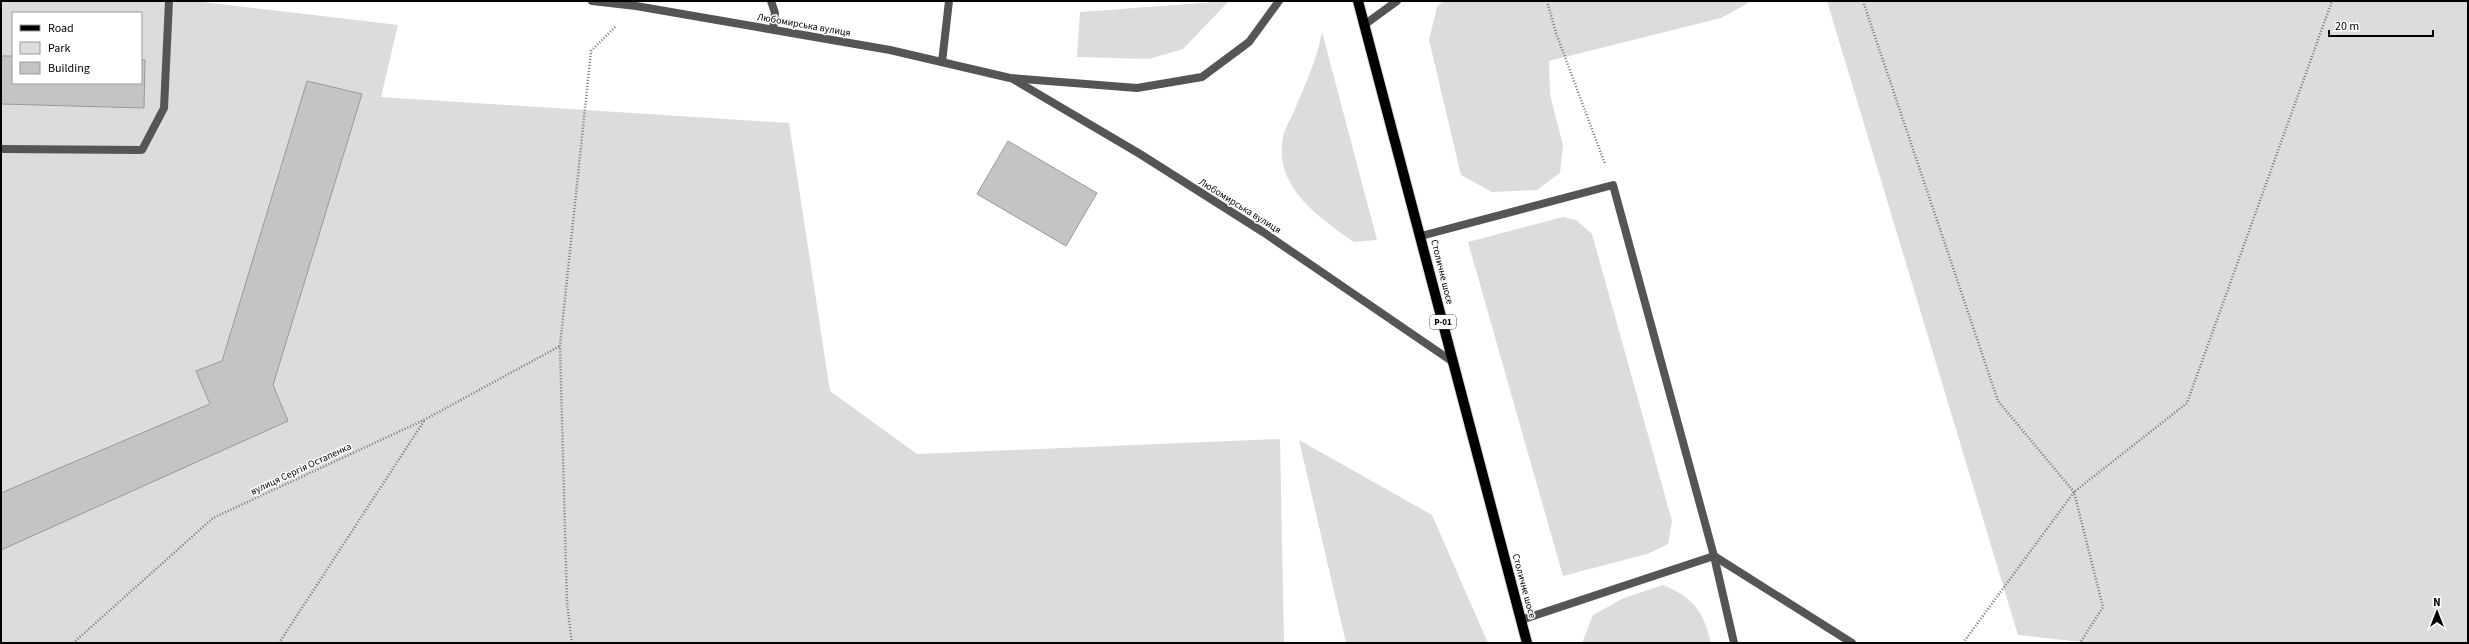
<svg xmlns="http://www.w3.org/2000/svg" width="2469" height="644" font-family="'Source Sans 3',sans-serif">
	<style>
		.green { fill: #dcdcdc; fill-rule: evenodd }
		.building { fill: #c4c4c4; stroke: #999 }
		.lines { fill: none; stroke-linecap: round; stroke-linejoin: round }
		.primary-casing { stroke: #dbdbdb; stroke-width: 12 }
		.path { stroke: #777; stroke-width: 2.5; stroke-dasharray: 1 2; stroke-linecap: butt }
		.service { stroke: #555; stroke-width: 8 }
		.minor { stroke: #555; stroke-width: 8 }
		.primary { stroke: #000; stroke-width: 10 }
		.labels { text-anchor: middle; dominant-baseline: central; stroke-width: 3; stroke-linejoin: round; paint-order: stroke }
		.shield { fill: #fff; stroke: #4c4c4c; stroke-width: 1 }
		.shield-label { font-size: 9px; font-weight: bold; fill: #000 }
		.street-label { font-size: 10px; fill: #000; stroke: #fff }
	</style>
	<rect width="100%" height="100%" fill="#fff"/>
	<g class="green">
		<path d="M1,1h193l204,24 -17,72 408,26 41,268 87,63 363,-15 4,204h-1283zM13,13h128v70h-128z"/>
		<path d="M1229,1l-46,48 -34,10 -72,-2 3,-45z"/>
		<path d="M1443,1h309l-31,17 -172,43 1,34 13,50 -3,28 -23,17 -45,2 -31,-17 -32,-135 8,-33z"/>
		<path d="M1827,1h641v642h-379l-71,-8z"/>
		<path d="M1322,32l55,208 -23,2c-34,-24 -81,-55 -71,-105 2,-9 8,-19 12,-28 11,-26 22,-50 27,-77z"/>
		<path d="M1563,217l13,3 16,14 80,287 -4,23 -21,10 -84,22 -95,-334z"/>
		<path d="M1299,440l133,75 56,128h-142z"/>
		<path d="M1663,585c31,13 40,26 48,58h-129l11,-28 31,-17z"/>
	</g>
	<g class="building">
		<path d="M1,56h12v27h128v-23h4l-1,48 -143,-4z"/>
		<path d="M307,81l55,13 -89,291 15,36 -287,129v-57l209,-89 -14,-33 26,-10z"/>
		<path d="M1008,141l89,52 -31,53 -89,-52z"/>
	</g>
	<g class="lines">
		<g class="primary-casing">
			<path id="primary" d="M1358,1l169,642"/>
		</g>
		<g class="path">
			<path d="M1547,1l9,32 49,131"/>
			<path d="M1863,1l135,400 76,91 29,115 -23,36"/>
			<path d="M73,643l140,-125 211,-98 136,-74"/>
			<path d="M279,643l145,-222"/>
			<path d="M572,643l-5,-40 -7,-257 31,-295 25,-25"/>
			<path d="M1963,643l111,-151 113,-89 145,-402"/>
		</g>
		<g class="service">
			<path d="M771,1l4,12 -2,16"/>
			<path d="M1364,25l33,-24"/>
			<path d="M942,62l7,-61"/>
			<path d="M1,149l141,1 22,-42 5,-107"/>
			<path d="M1421,236l192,-51 101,371 20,87"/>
			<path d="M1521,620l193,-64 138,87"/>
		</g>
		<g class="minor">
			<path d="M592,1l44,5 254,44 120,28 127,10 65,-11 47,-35 30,-41"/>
			<path d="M1013,79l127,75 123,78 190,130"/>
		</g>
		<use href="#primary" class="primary"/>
	</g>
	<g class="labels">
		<rect class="shield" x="1430" y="315" width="26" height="14" rx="3"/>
		<g class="shield-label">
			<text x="1443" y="322">Р-01</text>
		</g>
		<g class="street-label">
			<text transform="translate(804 25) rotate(10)">Любомирська вулиця</text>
			<text transform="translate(1240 206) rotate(32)">Любомирська вулиця</text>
			<text transform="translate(1442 272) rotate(76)">Столичне шосе</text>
			<text transform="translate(301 469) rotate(-25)">вулиця Сергія Остапенка</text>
			<text transform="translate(1524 586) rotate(75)">Столичне шосе</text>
		</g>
	</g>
	<rect width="2469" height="644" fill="none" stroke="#000000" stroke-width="4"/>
	<rect x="12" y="12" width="130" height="72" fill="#ffffff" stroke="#999999"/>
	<rect x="20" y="25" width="20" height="6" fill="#000000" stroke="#999999"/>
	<text x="48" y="32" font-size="12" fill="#000000">Road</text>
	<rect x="20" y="42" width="20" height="12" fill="#dcdcdc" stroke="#999999"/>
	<text x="48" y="52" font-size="12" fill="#000000">Park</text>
	<rect x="20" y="62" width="20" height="12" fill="#c4c4c4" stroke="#999999"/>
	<text x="48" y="72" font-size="12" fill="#000000">Building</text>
	<g transform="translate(2437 612)" stroke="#ffffff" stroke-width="3" paint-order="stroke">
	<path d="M0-3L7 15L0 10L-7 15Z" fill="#000000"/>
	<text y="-6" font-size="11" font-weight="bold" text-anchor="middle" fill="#000000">N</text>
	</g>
	<path d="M2329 30v6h104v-6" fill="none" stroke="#000000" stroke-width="2"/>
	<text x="2335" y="30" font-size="12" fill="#000000" stroke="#ffffff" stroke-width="3" paint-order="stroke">20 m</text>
</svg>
